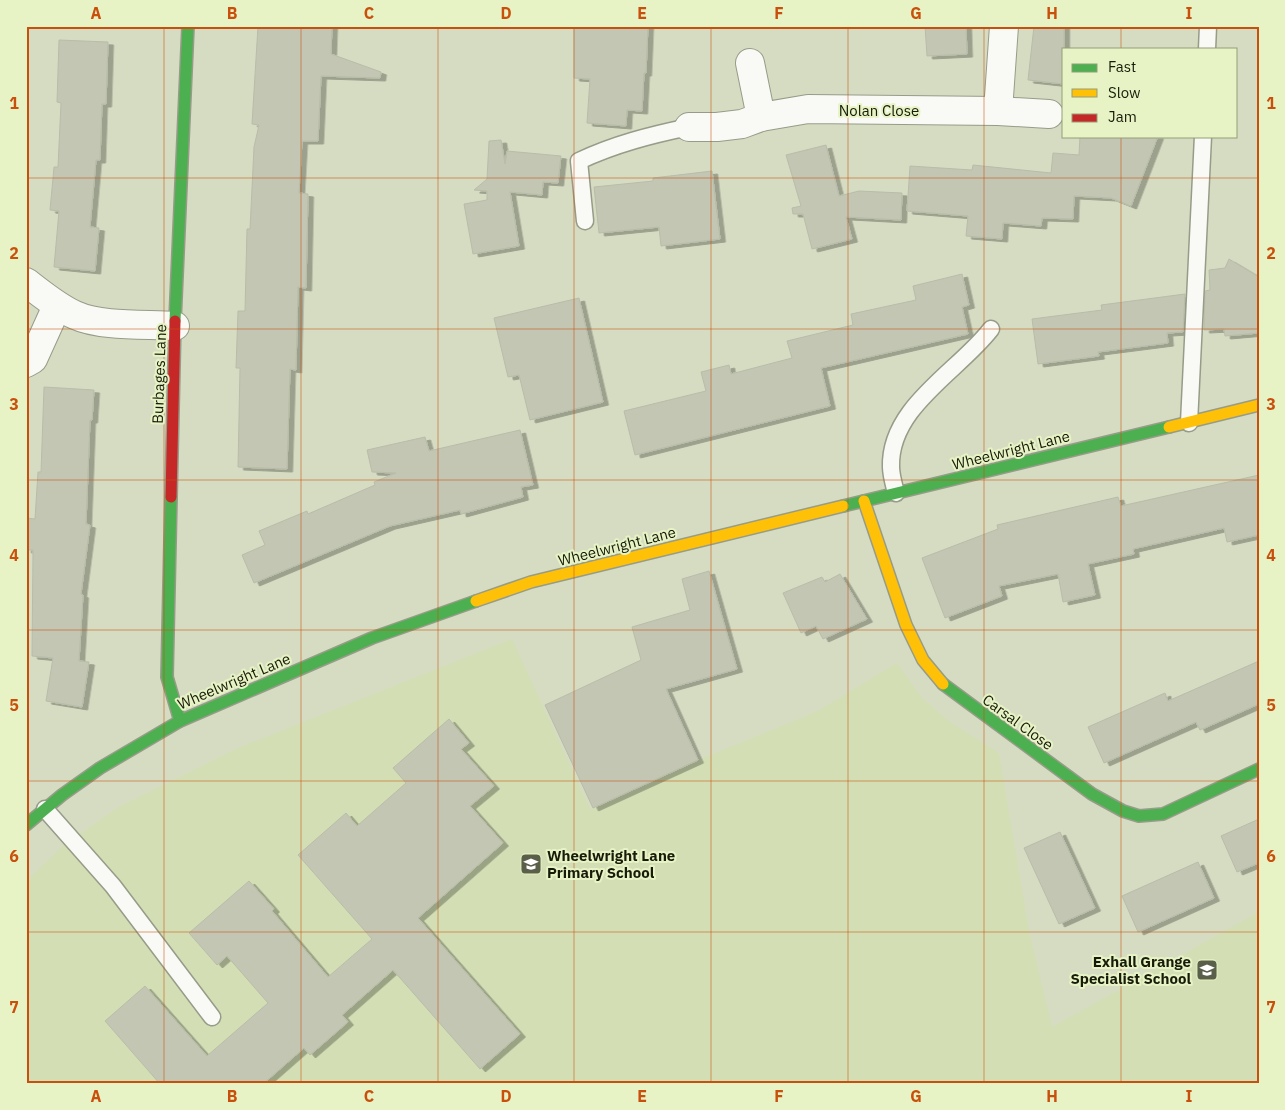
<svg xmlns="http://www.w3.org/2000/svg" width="1285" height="1110" font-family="'IBM Plex Sans',sans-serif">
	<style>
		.built { fill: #d3deb5 }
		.building { fill: #c2c6b3; stroke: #b8bda9; filter: url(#shadow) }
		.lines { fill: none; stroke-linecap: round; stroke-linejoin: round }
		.lane-casing { stroke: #969c88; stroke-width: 19 }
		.street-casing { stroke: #969c88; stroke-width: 30 }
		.fast-casing { stroke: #969c88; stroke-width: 14 }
		.slow-casing { stroke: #969c88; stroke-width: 14 }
		.jam-casing { stroke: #969c88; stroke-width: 14 }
		.lane { stroke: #f9faf6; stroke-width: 16 }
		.street { stroke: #f9faf6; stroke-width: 28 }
		.fast { stroke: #4caf50; stroke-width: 11 }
		.slow { stroke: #ffc107; stroke-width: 11 }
		.jam { stroke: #c62828; stroke-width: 11 }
		.grid { fill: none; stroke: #c9500c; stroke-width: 1; stroke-opacity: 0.55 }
		.labels { text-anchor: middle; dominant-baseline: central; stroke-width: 4; stroke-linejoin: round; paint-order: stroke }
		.street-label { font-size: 15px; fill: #171b09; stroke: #e7f3c4 }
		.poi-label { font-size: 15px; font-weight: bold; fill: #171b09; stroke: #e7f3c4; text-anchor: start }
		.neatline { fill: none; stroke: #c9500c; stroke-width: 2 }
		.grid-label { font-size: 16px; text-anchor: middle; font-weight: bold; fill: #c9500c }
	</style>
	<defs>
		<filter id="shadow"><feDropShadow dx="5.5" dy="3" stdDeviation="0" flood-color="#0004"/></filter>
	</defs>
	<rect width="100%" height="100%" fill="#d5dcc2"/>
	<path class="built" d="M512,639l78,170 108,-49 118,-48 81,-49 24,34 29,25 49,31 30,178 23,96 207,-115v172h-1233v-203l37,-35 54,-38 121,-60z"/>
	<g class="building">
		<path d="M258,26h74l-1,28 50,18 -1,6 -59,-2 -3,65h-16l-3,52 9,1 -2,94 -8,-1 -2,83 -6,-1 -3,100 -49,-2 2,-99h-4l2,-57h7l2,-82h3l4,-82 5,-22 -7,-1z"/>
		<path d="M574,26h74l-2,47h-2l-2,38 -15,-1 -1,16 -39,-3 3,-44 -16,-1z"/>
		<path d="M925,26h41l1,28 -40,2z"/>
		<path d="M1034,26h30v58l-36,-4z"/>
		<path d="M59,40l49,2 -2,62h-4l-2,56h-4l-6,67 9,1 -4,43 -41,-4 5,-56 -9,-1 4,-43h4l3,-64 -4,-1z"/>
		<path d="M1080,136h78l-27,70 -20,-8 -37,-2 -1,23 -31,-1 -1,8 -38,-3 -1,16 -36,-3 2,-20 -61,-5 3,-45 62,4 1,-5 78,8 2,-20 26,2z"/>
		<path d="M501,140l4,24 2,-13 54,5 -3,27 -15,-1 -1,13 -32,-3 9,54 -46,8 -9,-50 23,-4v-9l-13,-1 13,-11 2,-38z"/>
		<path d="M826,145l13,51 20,-5 43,2 -1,27 -55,-3 6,22 -40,10 -9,-35h-10l-1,-6 9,-2 -15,-51z"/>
		<path d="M712,171l8,68 -59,7 -2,-19 -60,6 -5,-46 59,-6v-3z"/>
		<path d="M1229,259l30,18v56l-34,3 -1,-7 -20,1 1,-39 5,-1 -1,-20 16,-2z"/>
		<path d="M962,274l7,31 -7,2 6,27 -147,34 9,38 -195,49 -11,-44 82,-20 -5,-19 28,-7 2,9 61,-16 -5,-17 66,-16 -2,-11 65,-14 -3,-14z"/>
		<path d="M1185,294l-2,38 -16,1 1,10 -70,9 1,4 -61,8 -6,-45 70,-9 -1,-5z"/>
		<path d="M579,298l24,104 -73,18 -11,-45 -11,2 -14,-59z"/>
		<path d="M44,387l50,3 -2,30h-2l-4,104 4,1 -9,69 2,1 -4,66 10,1 -7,45 -36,-6 7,-43 -21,-2 1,-106h-7v-32l9,1 3,-47h3z"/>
		<path d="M520,430l13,55 -12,2 2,10 -62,17 -1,-4 -70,16 -136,57 -12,-28 23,-10 -6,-14 48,-20 1,3 67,-29 -1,-3 22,-9 -24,-1 -5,-22 58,-13 4,14z"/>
		<path d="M1259,475v60l-32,7 -3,-14 -91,21 1,5 -46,10 7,31 -32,7 -5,-28 -59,12 3,10 -57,22 -23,-60 76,-29 -1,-4 121,-28 3,9z"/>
		<path d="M709,571l28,98 -71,20 32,71 -105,48 -48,-103 96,-45 -9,-33 58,-17 -8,-31z"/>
		<path d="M840,574l27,45 -44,20 -7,-13 -15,7 -18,-40 39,-16 3,5z"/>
		<path d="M1259,661v43l-59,26 -4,-8 -92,41 -16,-36 77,-34 3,8z"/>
		<path d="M449,719l20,24 -8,6 33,37 -24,20 33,37 -85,75 102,116 -40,35 -87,-99 -51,45 6,7 -38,33 -6,-7 -41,36h-103l-55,-63 40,-35 62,70 61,-53 -41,-47 -10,9 -28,-32 60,-52 25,28 -2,2 56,66 44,-38 -74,-84 48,-42 11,13 49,-43 -13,-15z"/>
		<path d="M1259,819v44l-22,9 -16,-36z"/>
		<path d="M1060,832l35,76 -36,16 -35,-76z"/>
		<path d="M1198,862l16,36 -76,34 -16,-36z"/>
	</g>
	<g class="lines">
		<g class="lane-casing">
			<g id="lane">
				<path d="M1207,49l1,-23"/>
				<path d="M585,221l-6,-60c36,-17 72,-26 110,-34"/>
				<path d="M1189,423l14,-287"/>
				<path d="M896,493c-2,-8 -5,-18 -5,-26 -2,-60 68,-96 100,-138"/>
				<path d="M45,809l68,77 99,131"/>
			</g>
		</g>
		<g class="street-casing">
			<g id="street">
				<path d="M750,63l11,54"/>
				<path d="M998,111l6,-85"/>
				<path d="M689,127h28l25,-3 19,-7 47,-8 190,2 51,3"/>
				<path d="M26,282c16,12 31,25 49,33 26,12 71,9 100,11"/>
				<path d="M26,363l7,-4 24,-53"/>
			</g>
		</g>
		<g class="fast-casing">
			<g id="fast">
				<path d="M175,321l13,-295"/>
				<path d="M171,497l-4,180 13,44"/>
				<path d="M843,506l326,-79"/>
				<path d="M943,684l149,110 31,17 16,5 24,-2 96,-45"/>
				<path d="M26,825l36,-30 38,-27 80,-47 192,-83 104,-37"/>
			</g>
		</g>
		<g class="slow-casing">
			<g id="slow">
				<path d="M1169,427l90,-22"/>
				<path d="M864,501l42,124 17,35 20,24"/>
				<path d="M476,601l55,-19 312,-76"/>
			</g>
		</g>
		<g class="jam-casing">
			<path id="jam" d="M171,497l4,-176"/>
		</g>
		<use href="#lane" class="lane"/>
		<use href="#street" class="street"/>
		<use href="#fast" class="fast"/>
		<use href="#slow" class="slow"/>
		<use href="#jam" class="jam"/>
	</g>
	<path class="grid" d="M164,26v1058M301,26v1058M438,26v1058M574,26v1058M711,26v1058M848,26v1058M984,26v1058M1121,26v23M1121,136v948M26,178h1233M26,329h1233M26,480h1233M26,630h1233M26,781h1233M26,932h1233"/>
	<defs>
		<g id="school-square" transform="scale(1.125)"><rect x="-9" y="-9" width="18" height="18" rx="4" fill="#5a5f4a" stroke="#e7f3c4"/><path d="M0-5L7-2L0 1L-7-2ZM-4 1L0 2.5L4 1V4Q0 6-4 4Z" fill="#fff"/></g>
	</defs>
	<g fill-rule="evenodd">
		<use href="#school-square" x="531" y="864"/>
		<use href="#school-square" x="1207" y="970"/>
	</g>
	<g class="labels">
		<g class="street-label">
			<text x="879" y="110">Nolan Close</text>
			<text transform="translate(159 374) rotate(-88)">Burbages Lane</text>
			<text transform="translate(1011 450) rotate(-14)">Wheelwright Lane</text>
			<text transform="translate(617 546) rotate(-14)">Wheelwright Lane</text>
			<text transform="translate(234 681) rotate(-23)">Wheelwright Lane</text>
			<text transform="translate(1018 722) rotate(36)">Carsal Close</text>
		</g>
		<g class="poi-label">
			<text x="547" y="855">Wheelwright Lane<tspan x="547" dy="17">Primary School</tspan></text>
			<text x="1191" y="961" text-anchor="end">Exhall Grange<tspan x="1191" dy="17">Specialist School</tspan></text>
		</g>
	</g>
	<rect width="1285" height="1110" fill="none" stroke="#e7f3c4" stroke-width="55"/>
	<rect x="1062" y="48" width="175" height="90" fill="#e7f3c4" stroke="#949d79"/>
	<rect x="1072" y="64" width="25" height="8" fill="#4caf50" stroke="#949d79"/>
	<text x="1108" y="72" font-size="15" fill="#171b09">Fast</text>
	<rect x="1072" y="89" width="25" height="8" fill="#ffc107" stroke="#949d79"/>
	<text x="1108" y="98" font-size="15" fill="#171b09">Slow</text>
	<rect x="1072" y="114" width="25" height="8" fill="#c62828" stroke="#949d79"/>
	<text x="1108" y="122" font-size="15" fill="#171b09">Jam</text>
	<rect x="28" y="28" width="1230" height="1054" class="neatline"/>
	<g class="grid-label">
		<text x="96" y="19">A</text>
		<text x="232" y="19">B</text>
		<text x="369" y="19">C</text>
		<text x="506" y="19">D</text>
		<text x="642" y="19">E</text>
		<text x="779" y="19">F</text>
		<text x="916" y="19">G</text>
		<text x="1052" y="19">H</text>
		<text x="1189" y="19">I</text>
		<text x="14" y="109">1</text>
		<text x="1271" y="109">1</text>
		<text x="14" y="259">2</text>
		<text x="1271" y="259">2</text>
		<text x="14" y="410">3</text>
		<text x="1271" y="410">3</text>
		<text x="14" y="561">4</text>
		<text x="1271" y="561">4</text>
		<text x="14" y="711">5</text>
		<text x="1271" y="711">5</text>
		<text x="14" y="862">6</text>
		<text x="1271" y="862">6</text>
		<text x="14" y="1013">7</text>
		<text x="1271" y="1013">7</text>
		<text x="96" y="1102">A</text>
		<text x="232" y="1102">B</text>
		<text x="369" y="1102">C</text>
		<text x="506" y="1102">D</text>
		<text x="642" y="1102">E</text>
		<text x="779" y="1102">F</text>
		<text x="916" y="1102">G</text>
		<text x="1052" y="1102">H</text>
		<text x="1189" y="1102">I</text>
	</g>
</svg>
